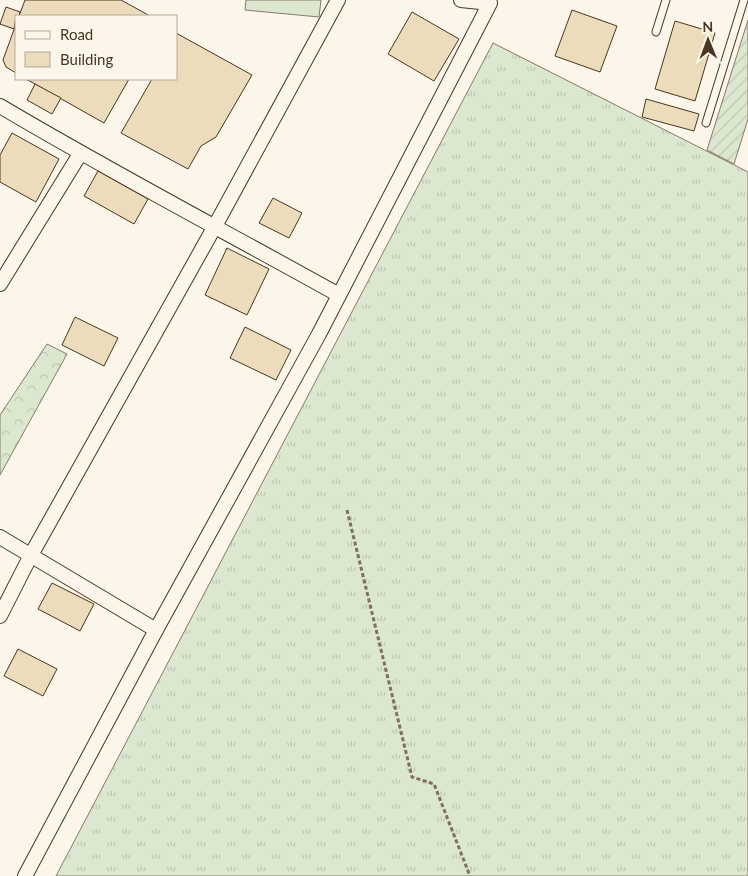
<svg xmlns="http://www.w3.org/2000/svg" width="748" height="876" font-family="Lato,sans-serif">
	<style>
		.grass { fill: url(#grass-tufts); stroke: #887966 }
		.park { fill: url(#park-crowns); stroke: #887966 }
		.garden { fill: url(#garden-furrows); stroke: #887966 }
		.pitch { fill: #dce7d0; stroke: #887966 }
		.building { fill: #ecdcbc; stroke: #4a3520 }
		.lines { fill: none; stroke-linecap: round; stroke-linejoin: round }
		.service-casing { stroke: #4a3520; stroke-width: 9 }
		.minor-casing { stroke: #4a3520; stroke-width: 16 }
		.path { stroke: #7f6f5c; stroke-width: 3; stroke-dasharray: 4 2.5; stroke-linecap: butt }
		.service { stroke: #fbf6e9; stroke-width: 7 }
		.minor { stroke: #fbf6e9; stroke-width: 14 }
	</style>
	<defs>
		<pattern id="grass-tufts" width="24" height="20" patternUnits="userSpaceOnUse" patternTransform="scale(1.25)"><rect width="24" height="20" fill="#dce7d0"/><path d="M3 7l-1-3M5 7V3M7 7l1-3M15 17l-1-3M17 17v-4M19 17l1-3" fill="none" stroke="#bec7b2"/></pattern>
		<pattern id="park-crowns" width="20" height="18" patternUnits="userSpaceOnUse" patternTransform="scale(1.25)"><rect width="20" height="18" fill="#dce7d0"/><path d="M2 6a3 3 0 1 1 6 0M12 15a3 3 0 1 1 6 0" fill="none" stroke="#bec7b2"/></pattern>
		<pattern id="garden-furrows" width="10" height="10" patternUnits="userSpaceOnUse" patternTransform="scale(1.25)"><rect width="10" height="10" fill="#dce7d0"/><path d="M-1 1l2-2M0 10L10 0M9 11l2-2" fill="none" stroke="#bec7b2"/></pattern>
	</defs>
	<rect width="100%" height="100%" fill="#fbf6e9"/>
	<path class="grass" d="M493,43l255,129v704h-692z"/>
	<path class="park" d="M47,344l20,10 -67,121v-60z"/>
	<path class="garden" d="M748,20v99l-14,45 -27,-14z"/>
	<path class="pitch" d="M246,0h75l-2,17 -74,-7z"/>
	<g class="building">
		<path d="M25,0h96l29,16h-131z"/>
		<path d="M6,7l14,5 -1,4h-3l-2,13 -14,-5z"/>
		<path d="M572,10l45,16 -17,46 -45,-16z"/>
		<path d="M412,12l47,27 -25,42 -46,-27z"/>
		<path d="M675,21l40,12 -20,68 -40,-12z"/>
		<path d="M16,24v49l-10,-6 -3,-7z"/>
		<path d="M176,33l76,42 -36,62 -15,9 -13,23 -67,-36 31,-54h24z"/>
		<path d="M26,79h103l-25,44z"/>
		<path d="M35,84l26,14 -9,16 -25,-14z"/>
		<path d="M646,99l53,15 -5,17 -52,-14z"/>
		<path d="M12,133l47,26 -23,43 -36,-20v-27z"/>
		<path d="M98,171l50,28 -14,25 -50,-28z"/>
		<path d="M273,198l29,15 -13,25 -30,-15z"/>
		<path d="M227,248l42,21 -22,46 -42,-20z"/>
		<path d="M75,317l43,21 -14,28 -42,-21z"/>
		<path d="M245,327l46,23 -15,30 -46,-22z"/>
		<path d="M52,583l42,21 -14,27 -42,-22z"/>
		<path d="M18,649l39,20 -14,27 -39,-20z"/>
	</g>
	<g class="lines">
		<g class="service-casing">
			<g id="service">
				<path d="M656,32l10,-32"/>
				<path d="M706,123l38,-123"/>
			</g>
		</g>
		<g class="minor-casing">
			<g id="minor">
				<path d="M0,106c111,66 226,126 339,189"/>
				<path d="M0,284l80,-130"/>
				<path d="M0,537l156,93"/>
				<path d="M0,616l31,-61 184,-329 123,-226"/>
				<path d="M25,876l131,-246 163,-296 171,-331 -29,-3"/>
			</g>
		</g>
		<path class="path" d="M347,510l65,267 22,7 36,92"/>
		<use href="#service" class="service"/>
		<use href="#minor" class="minor"/>
	</g>
	<rect x="15" y="15" width="162" height="65" fill="#fbf6e9" stroke="#b4a999"/>
	<rect x="25" y="31" width="25" height="8" fill="#fbf6e9" stroke="#b4a999"/>
	<text x="60" y="40" font-size="15" fill="#4a3520">Road</text>
	<rect x="25" y="52" width="25" height="15" fill="#ecdcbc" stroke="#b4a999"/>
	<text x="60" y="65" font-size="15" fill="#4a3520">Building</text>
	<g transform="translate(708 40) rotate(359)" stroke="#fbf6e9" stroke-width="4" paint-order="stroke">
	<path d="M0-4L9 19L0 12L-9 19Z" fill="#4a3520"/>
	<text y="-8" font-size="14" font-weight="bold" text-anchor="middle" fill="#4a3520">N</text>
	</g>
</svg>
